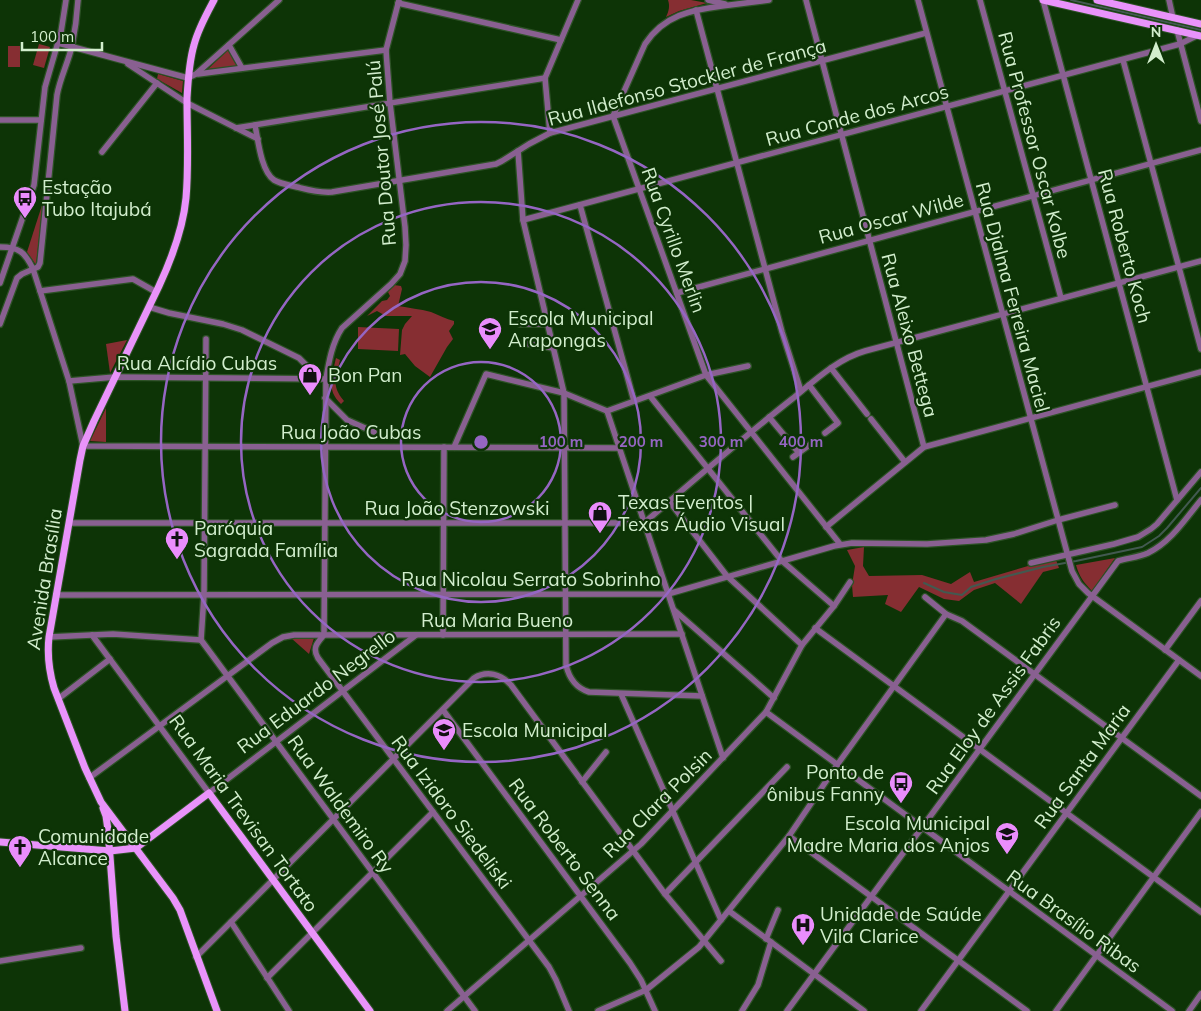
<svg xmlns="http://www.w3.org/2000/svg" width="1201" height="1011" font-family="Mulish,sans-serif">
	<style>
		.green { fill: #862e32 }
		.lines { fill: none; stroke-linecap: round; stroke-linejoin: round }
		.stream { stroke: #425950; stroke-width: 2 }
		.minor-casing { stroke: #2d5226; stroke-width: 8 }
		.major-casing { stroke: #2d5226; stroke-width: 9 }
		.minor { stroke: #896091; stroke-width: 5.5 }
		.major { stroke: #e993fa; stroke-width: 7 }
		.ring { fill: none; stroke: #9566c3; stroke-width: 2.5 }
		.labels { text-anchor: middle; dominant-baseline: central; stroke-width: 4.5; stroke-linejoin: round; paint-order: stroke }
		.street-label { font-size: 19px; fill: #d2eecd; stroke: #0d3406 }
		.poi-label { font-size: 19px; fill: #d2eecd; stroke: #0d3406; text-anchor: start }
		.centre { fill: #9566c3; stroke: #0d3406; stroke-width: 2.5 }
		.ring-label { font-size: 15px; text-anchor: middle; font-weight: bold; fill: #9566c3; stroke: #0d3406; stroke-width: 4.5; stroke-linejoin: round; paint-order: stroke }
	</style>
	<rect width="100%" height="100%" fill="#0d3406"/>
	<g class="green">
		<path d="M668,0h23l16,3 -28,8 -13,6c3,-6 4,-11 2,-17z"/>
		<path d="M39,44l11,3 -6,21 -11,-3z"/>
		<rect x="8" y="46" width="12" height="21"/>
		<path d="M228,50l9,16 -29,3z"/>
		<path d="M158,74l25,7 -1,12 -25,-14z"/>
		<path d="M43,202l-7,63 -9,-13z"/>
		<path d="M394,285l7,1 1,3 -4,17c11,2 22,3 33,6 8,3 15,7 23,9v3l-5,7 4,8 -6,8 -17,30 -15,-11 -10,-12 -5,1 2,-25 3,-6 7,-8h-26l-9,-5 -10,5 15,-15 5,-1 3,-4 -2,-4z"/>
		<path d="M358,327l41,2 -1,22 -40,-2z"/>
		<path d="M127,340l-17,33 -4,-29z"/>
		<path d="M336,358l4,2c-4,18 -9,25 4,41l-3,3c-15,-14 -9,-28 -5,-46z"/>
		<path d="M106,408v34l-16,-1z"/>
		<path d="M864,547l-1,19 6,10 53,-1 29,9 19,-12 4,10 54,-16 28,-6 3,8 -16,4 -22,32 -26,-21 -21,7 -15,11 -15,-2 -25,-12 -18,25 -16,-8 3,-9 -35,2 -1,-12 3,-19 -8,-16z"/>
		<path d="M1115,558l-23,33c-8,-8 -13,-15 -16,-26z"/>
		<path d="M291,638h23l-5,16z"/>
	</g>
	<g class="lines">
		<g class="stream">
			<path d="M1071,0l130,30"/>
			<path d="M924,583l20,9 18,3 9,-8 25,-8 47,-12 33,-6 66,-14 17,-11 8,-8 34,-40"/>
		</g>
		<g class="minor-casing">
			<g id="minor">
				<path d="M399,0l-13,50 1,14 3,39 15,124 1,18 -1,16 -5,13 -9,10 -49,44c-10,15 -13,33 -16,51l-2,256c-7,8 -12,13 -6,23l231,309 7,13 13,31"/>
				<path d="M708,0l17,4"/>
				<path d="M769,0c-16,2 -31,4 -47,6 -31,4 -58,9 -77,38l-32,72 93,259 134,169"/>
				<path d="M806,0l118,447"/>
				<path d="M918,0l154,571 7,13 9,9 113,83"/>
				<path d="M980,0l81,298"/>
				<path d="M1043,0l134,500"/>
				<path d="M1169,0l4,18"/>
				<path d="M398,3l163,37"/>
				<path d="M696,10l86,322 19,59"/>
				<path d="M1177,30l24,91"/>
				<path d="M58,43l130,35 8,-4 83,-74"/>
				<path d="M229,45l13,23"/>
				<path d="M1123,60l78,289"/>
				<path d="M128,64l59,39 71,36"/>
				<path d="M198,74l188,-24"/>
				<path d="M0,120h41"/>
				<path d="M255,125c3,15 6,46 19,55 7,4 15,5 23,7 12,3 22,6 35,5l164,-28 6,-3 27,-17 21,-11 376,-100"/>
				<path d="M236,128l309,-50"/>
				<path d="M550,133l-5,-55 33,-78"/>
				<path d="M518,151l5,69 41,173 2,272c3,13 10,23 23,27l113,4"/>
				<path d="M102,152l55,-69"/>
				<path d="M580,205l54,196"/>
				<path d="M523,220l657,-176 18,-9"/>
				<path d="M0,247c19,0 25,5 33,22l36,112 14,65 536,2"/>
				<path d="M0,283l34,-98 11,-98 16,-55 5,-32"/>
				<path d="M40,291l93,-12 23,13"/>
				<path d="M677,293l524,-143"/>
				<path d="M149,307l20,6 54,11 19,6 57,28 8,8 7,13"/>
				<path d="M0,324l17,-46 5,-4 16,-7 2,-4 17,-168c3,-17 11,-32 15,-49 3,-15 5,-30 6,-46"/>
				<path d="M520,324h27"/>
				<path d="M206,339l-2,256 -3,45 274,371"/>
				<path d="M523,343l30,5"/>
				<path d="M831,368l36,46"/>
				<path d="M69,381l46,-4 211,2"/>
				<path d="M809,385l29,38 -13,10"/>
				<path d="M650,396l131,164 53,46"/>
				<path d="M325,398l22,22 27,12"/>
				<path d="M607,411l116,347"/>
				<path d="M769,417l30,36"/>
				<path d="M871,419l34,43"/>
				<path d="M454,447l32,-73 78,19 43,18 99,-36 42,-9"/>
				<path d="M793,457l19,-14"/>
				<path d="M669,501l58,75 75,69"/>
				<path d="M69,523h575c49,-42 97,-84 148,-124 22,-18 45,-40 73,-48l336,-90"/>
				<path d="M826,527l98,-80 277,-75"/>
				<path d="M1031,563l83,-19 24,-7 13,-8 6,-5 44,-52"/>
				<path d="M56,595l612,-1 166,-48 18,-3 75,1 59,-4 28,-6 44,-14 57,-15"/>
				<path d="M925,597l21,17 16,7 239,175"/>
				<path d="M674,610l100,88"/>
				<path d="M815,628l386,284"/>
				<path d="M92,635l117,158 207,-158"/>
				<path d="M443,635l1,-188"/>
				<path d="M49,637l64,-3 88,6"/>
				<path d="M1165,650l36,-49"/>
				<path d="M621,694l100,226"/>
				<path d="M58,699l52,-40"/>
				<path d="M443,710l187,253 11,17 14,31"/>
				<path d="M766,712l406,299"/>
				<path d="M89,778l183,-135 11,-6 11,-2 388,-1"/>
				<path d="M582,782l24,-30"/>
				<path d="M789,836l238,175"/>
				<path d="M665,894l122,-127"/>
				<path d="M729,911l135,100"/>
				<path d="M231,922l58,89"/>
				<path d="M766,939l12,-29"/>
				<path d="M196,957l278,-279c13,-8 27,-4 37,7l154,209 56,67"/>
				<path d="M0,961l81,-13"/>
				<path d="M267,978l166,-166"/>
				<path d="M447,1011l194,-167 125,-132 36,-67 32,-39 16,-24"/>
				<path d="M598,1011l48,-21 53,-43 90,-111 48,-71 109,-151"/>
				<path d="M742,1011l16,-26 13,-43"/>
				<path d="M787,1011l331,-450c10,-3 21,-4 30,-8 23,-11 38,-35 53,-53"/>
				<path d="M921,1011l258,-351"/>
				<path d="M1056,1011l145,-199"/>
				<path d="M1189,1011l12,-17"/>
			</g>
		</g>
		<g class="major-casing">
			<g id="major">
				<path d="M214,0c-8,15 -16,29 -20,45 -5,17 -6,36 -7,53 0,34 2,67 -1,100 -3,31 -14,60 -27,88l-65,135 -11,25 -3,14 -31,177c-2,18 0,34 5,51l31,80 16,34 72,96 7,12 37,101"/>
				<path d="M1043,0l158,36"/>
				<path d="M1097,0l104,24"/>
				<path d="M103,808l3,8 2,14 8,106 9,75"/>
				<path d="M0,842l110,9 26,-3 73,-55 161,218"/>
			</g>
		</g>
		<use href="#minor" class="minor"/>
		<use href="#major" class="major"/>
	</g>
	<g class="ring">
		<circle cx="481" cy="442" r="80"/>
		<circle cx="481" cy="442" r="160"/>
		<circle cx="481" cy="442" r="240"/>
		<circle cx="481" cy="442" r="320"/>
	</g>
	<defs>
		<g id="bus-pin" transform="scale(1.25)"><path d="M0 17L-7.5 6A9.5 9.5 0 1 1 7.5 6Z" fill="#ea8dfc" stroke="#0d3406"/><path d="M-5-6H5V4H4V6H2V4H-2V6H-4V4H-5ZM-3.5-4V0h7V-4ZM-3.5 1.2v1.5H-2V1.2ZM2 1.2v1.5H3.5V1.2Z" fill="#111"/></g>
		<g id="school-pin" transform="scale(1.25)"><path d="M0 17L-7.5 6A9.5 9.5 0 1 1 7.5 6Z" fill="#ea8dfc" stroke="#0d3406"/><path d="M0-5L7-2L0 1L-7-2ZM-4 1L0 2.5L4 1V4Q0 6-4 4Z" fill="#111"/></g>
		<g id="shop-pin" transform="scale(1.25)"><path d="M0 17L-7.5 6A9.5 9.5 0 1 1 7.5 6Z" fill="#ea8dfc" stroke="#0d3406"/><path d="M-5-2.5h2.3a2.7 3.5 0 0 1 5.4 0H5L5.5 6h-11ZM-1.5-2.5h3a1.5 2.3 0 0 0-3 0Z" fill="#111"/></g>
		<g id="church-pin" transform="scale(1.25)"><path d="M0 17L-7.5 6A9.5 9.5 0 1 1 7.5 6Z" fill="#ea8dfc" stroke="#0d3406"/><path d="M-1.2-6h2.4v3.5h3.3v2.4h-3.3V6h-2.4V-.1h-3.3v-2.4h3.3Z" fill="#111"/></g>
		<g id="hospital-pin" transform="scale(1.25)"><path d="M0 17L-7.5 6A9.5 9.5 0 1 1 7.5 6Z" fill="#ea8dfc" stroke="#0d3406"/><path d="M-5-5h3v3.5h4V-5h3V5h-3V1.5h-4V5h-3Z" fill="#111"/></g>
	</defs>
	<g fill-rule="evenodd">
		<use href="#bus-pin" x="25" y="198"/>
		<use href="#school-pin" x="490" y="329"/>
		<use href="#shop-pin" x="310" y="375"/>
		<use href="#shop-pin" x="600" y="513"/>
		<use href="#church-pin" x="177" y="539"/>
		<use href="#school-pin" x="444" y="730"/>
		<use href="#bus-pin" x="901" y="783"/>
		<use href="#school-pin" x="1007" y="834"/>
		<use href="#church-pin" x="20" y="847"/>
		<use href="#hospital-pin" x="803" y="925"/>
	</g>
	<g class="labels">
		<g class="street-label">
			<text transform="translate(687 82) rotate(-15)">Rua Ildefonso Stockler de França</text>
			<text transform="translate(857 115) rotate(-15)">Rua Conde dos Arcos</text>
			<text transform="translate(1035 145) rotate(75)">Rua Professor Oscar Kolbe</text>
			<text transform="translate(381 153) rotate(-95)">Rua Doutor José Palú</text>
			<text transform="translate(891 218) rotate(-15)">Rua Oscar Wilde</text>
			<text transform="translate(674 240) rotate(70)">Rua Cyrillo Merlin</text>
			<text transform="translate(1125 246) rotate(75)">Rua Roberto Koch</text>
			<text transform="translate(1013 297) rotate(75)">Rua Djalma Ferreira Maciel</text>
			<text transform="translate(910 335) rotate(75)">Rua Aleixo Bettega</text>
			<text x="197" y="363">Rua Alcídio Cubas</text>
			<text x="351" y="432">Rua João Cubas</text>
			<text x="457" y="508">Rua João Stenzowski</text>
			<text transform="translate(44 579) rotate(-81)">Avenida Brasília</text>
			<text x="531" y="579">Rua Nicolau Serrato Sobrinho</text>
			<text x="497" y="620">Rua Maria Bueno</text>
			<text transform="translate(316 691) rotate(-37)">Rua Eduardo Negrello</text>
			<text transform="translate(993 705) rotate(-54)">Rua Eloy de Assis Fabris</text>
			<text transform="translate(1082 766) rotate(-54)">Rua Santa Maria</text>
			<text transform="translate(657 803) rotate(-45)">Rua Clara Polsin</text>
			<text transform="translate(341 804) rotate(54)">Rua Waldemiro Ry</text>
			<text transform="translate(452 812) rotate(53)">Rua Izidoro Siedeliski</text>
			<text transform="translate(244 813) rotate(54)">Rua Maria Trevisan Tortato</text>
			<text transform="translate(565 849) rotate(53)">Rua Roberto Senna</text>
			<text transform="translate(1074 921) rotate(36)">Rua Brasílio Ribas</text>
		</g>
		<g class="poi-label">
			<text x="42" y="187">Estação<tspan x="42" dy="22">Tubo Itajubá</tspan></text>
			<text x="508" y="318">Escola Municipal<tspan x="508" dy="22">Arapongas</tspan></text>
			<text x="328" y="375">Bon Pan</text>
			<text x="618" y="502">Texas Eventos |<tspan x="618" dy="22">Texas Áudio Visual</tspan></text>
			<text x="194" y="528">Paróquia<tspan x="194" dy="22">Sagrada Família</tspan></text>
			<text x="462" y="730">Escola Municipal</text>
			<text x="884" y="772" text-anchor="end">Ponto de<tspan x="884" dy="22">ônibus Fanny</tspan></text>
			<text x="990" y="823" text-anchor="end">Escola Municipal<tspan x="990" dy="22">Madre Maria dos Anjos</tspan></text>
			<text x="38" y="836">Comunidade<tspan x="38" dy="22">Alcance</tspan></text>
			<text x="820" y="914">Unidade de Saúde<tspan x="820" dy="22">Vila Clarice</tspan></text>
		</g>
	</g>
	<circle cx="481" cy="442" r="8" class="centre"/>
	<g class="ring-label">
		<text x="561" y="447">100 m</text>
		<text x="641" y="447">200 m</text>
		<text x="721" y="447">300 m</text>
		<text x="801" y="447">400 m</text>
	</g>
	<g transform="translate(1156 45)" stroke="#0d3406" stroke-width="4" paint-order="stroke">
	<path d="M0-4L9 19L0 12L-9 19Z" fill="#d2eecd"/>
	<text y="-8" font-size="14" font-weight="bold" text-anchor="middle" fill="#d2eecd">N</text>
	</g>
	<path d="M22 42v8h80v-8" fill="none" stroke="#d2eecd" stroke-width="2.5"/>
	<text x="30" y="42" font-size="15" fill="#d2eecd" stroke="#0d3406" stroke-width="4" paint-order="stroke">100 m</text>
</svg>
